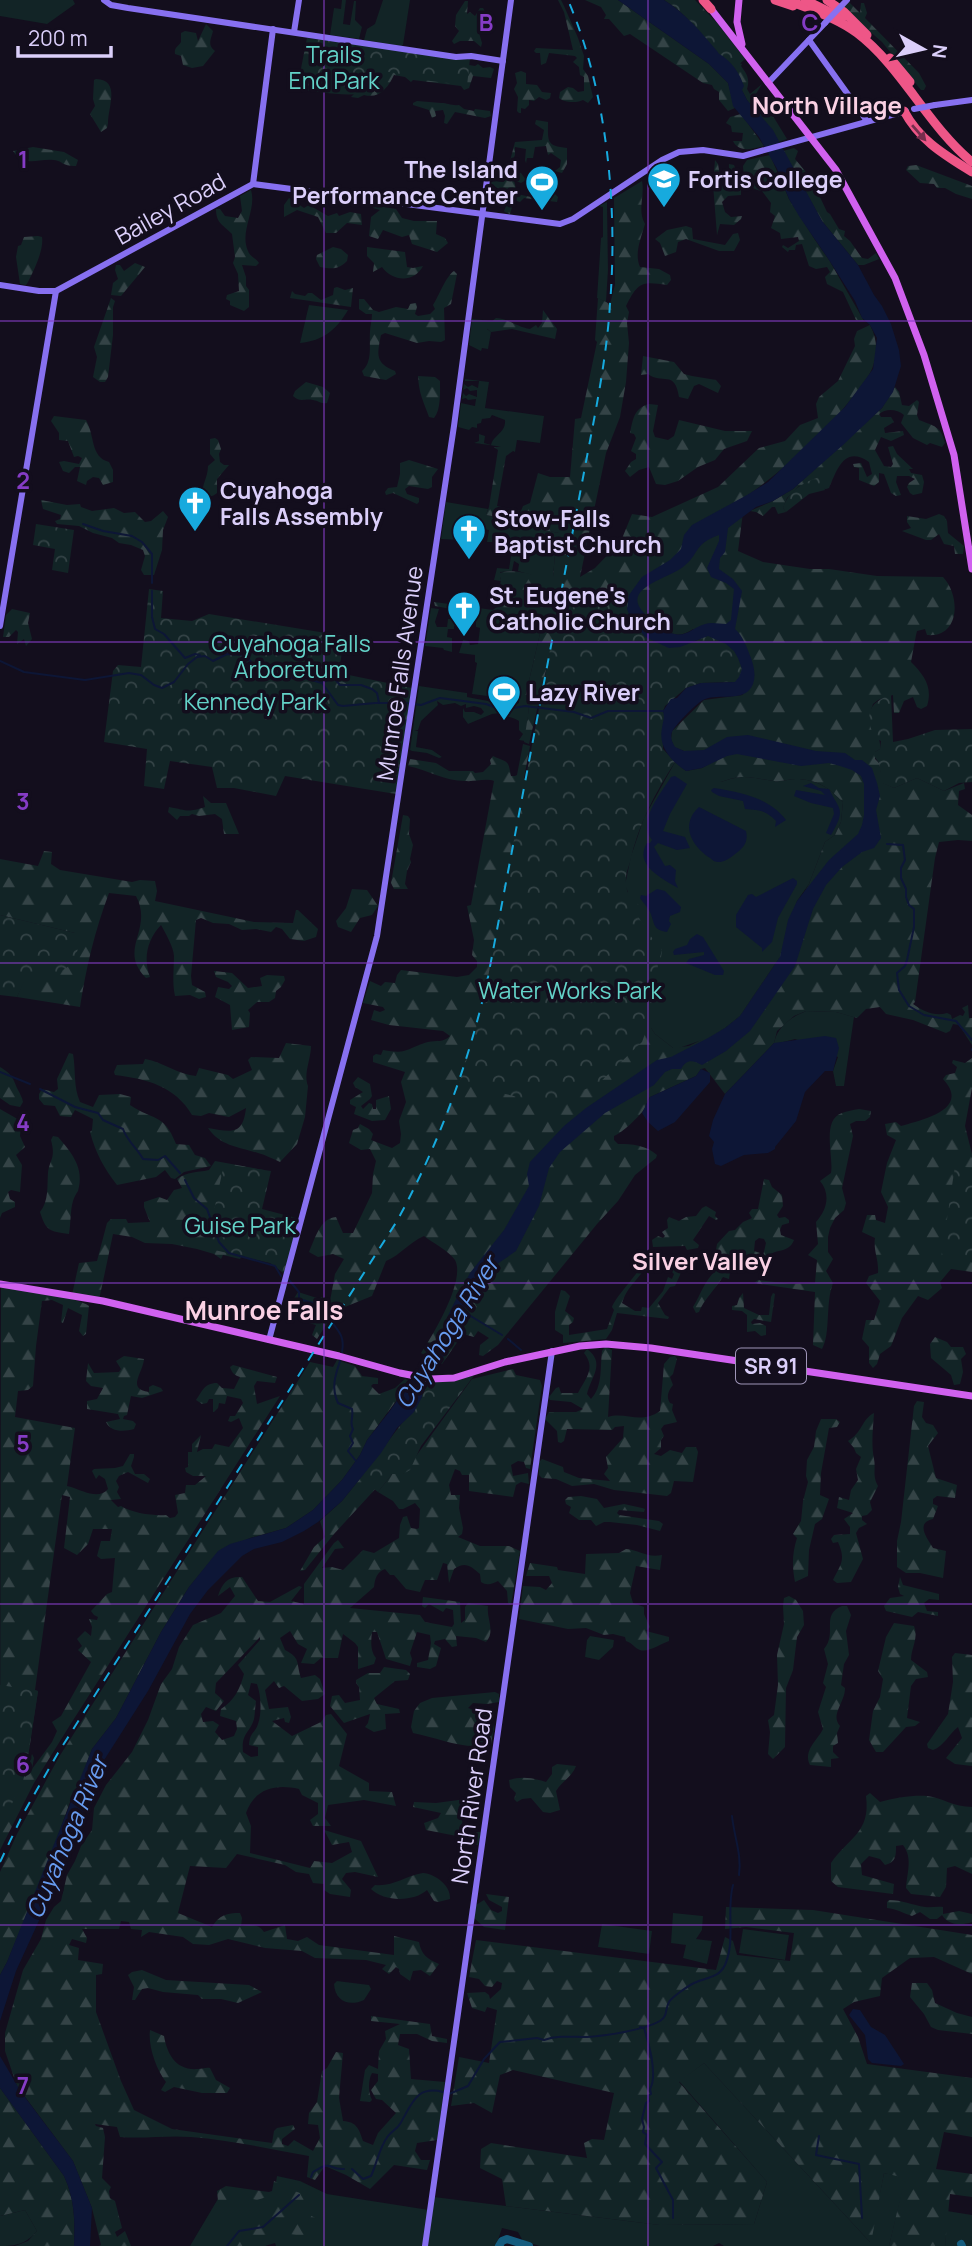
<svg xmlns="http://www.w3.org/2000/svg" width="972" height="2246" font-family="Manrope,sans-serif">
	<style>
		.green { fill: #122426 }
		.forest { fill: url(#forest-firs); fill-rule: evenodd }
		.park { fill: url(#park-crowns) }
		.water { fill: #0d1636; fill-rule: evenodd }
		.lines { fill: none; stroke-linecap: round; stroke-linejoin: round }
		.stream { stroke: #0d1636; stroke-width: 2 }
		.taxiway { stroke: #155c7e; stroke-width: 8 }
		.secondary { stroke: #8770f0; stroke-width: 6 }
		.primary { stroke: #d061ef; stroke-width: 7 }
		.highway { stroke: #ee5687; stroke-width: 9 }
		.rail { stroke: #17aade; stroke-width: 2; stroke-dasharray: 10 9; stroke-linecap: butt }
		.secondary-bridge { stroke: #8770f0; stroke-width: 6 }
		.oneway { fill: #762e4d }
		.grid { fill: none; stroke: #853cc5; stroke-width: 2; stroke-opacity: 0.55 }
		.labels { text-anchor: middle; dominant-baseline: central; stroke-width: 7; stroke-linejoin: round; paint-order: stroke }
		.shield { fill: #130e1d; stroke: #9f95b8; stroke-width: 2 }
		.shield-label { font-size: 21px; font-weight: bold; fill: #dbcffa }
		.park-label { font-size: 23px; fill: #63d2c8; stroke: #130e1d }
		.poi-label { font-size: 23px; font-weight: bold; fill: #dbcffa; stroke: #130e1d; text-anchor: start }
		.street-label { font-size: 23px; fill: #dbcffa; stroke: #130e1d }
		.neighbourhood-label { font-size: 24px; font-weight: bold; fill: #fad1e4; stroke: #130e1d }
		.water-label { font-size: 24px; font-style: italic; fill: #679bef; stroke: #130e1d }
		.quarter-label { font-size: 26px; font-weight: bold; fill: #fad1e4; stroke: #130e1d }
		.grid-label { font-size: 23px; text-anchor: middle; font-weight: bold; fill: #853cc5; stroke: #130e1d; stroke-width: 7; stroke-linejoin: round; paint-order: stroke }
	</style>
	<defs>
		<pattern id="forest-firs" width="22" height="20" patternUnits="userSpaceOnUse" patternTransform="scale(1.75)"><rect width="22" height="20" fill="#122426"/><path d="M5 1l3.5 6h-7zM16 11l3.5 6h-7z" fill="#344346"/></pattern>
		<pattern id="park-crowns" width="20" height="18" patternUnits="userSpaceOnUse" patternTransform="scale(1.75)"><rect width="20" height="18" fill="#122426"/><path d="M2 6a3 3 0 1 1 6 0M12 15a3 3 0 1 1 6 0" fill="none" stroke="#344346"/></pattern>
	</defs>
	<rect width="100%" height="100%" fill="#130e1d"/>
	<g class="green">
		<path d="M0,0h73l2,4 -28,20 -47,-8z"/>
		<path d="M342,0h4l-3,24 7,1 4,-24h2l-1,19 7,7 -3,12 -29,-4 4,-27 7,1z"/>
		<path d="M383,0h27l-7,45 -2,1 -37,-6 3,-11 8,-5z"/>
		<path d="M607,202l1,68 -2,32 -9,-4 4,-60 2,-1v-30l-4,-1z"/>
		<path d="M309,305l39,5c-11,19 -25,31 -48,33z"/>
		<path d="M472,319l21,2 -6,8 4,3 -3,17 -6,-1 -1,3 -12,-6z"/>
		<path d="M465,379l24,3 -4,26 59,8 -4,27 -23,-3 -2,12c-10,-6 -27,-7 -41,-9l5,-2v-7l6,2 -1,7 7,2c2,-10 15,-12 14,-25l-13,-5 -2,3 -8,1 -1,4 -4,1v4l-5,-1 -3,3 -11,-3 3,-24 14,3 1,-7 -8,1 -2,-2 -4,1 1,-6 3,3 3,-2 8,3v-7l-7,1 -3,-3 -4,2 1,-6 4,3 4,-2 6,3 1,-7h-14z"/>
		<path d="M446,502l42,7 -2,6 16,3v4l41,6 1,2 15,3v6l-3,4 -3,34 -11,1 -24,-7 1,-7 -5,-3 -2,10 -12,1 1,9 -7,-1 3,-12 12,1 3,-20 -3,-4 -8,-1 1,-7 -7,-2 -2,7h-6l2,-12 -25,-4 -3,14 -20,-1z"/>
		<path d="M431,608l8,1 -4,13 2,5h10l1,-8h14l1,-4 10,6 -1,3 -18,2v3h-6l-1,8 5,1v14l-8,-2 -1,-2 -18,-2z"/>
		<path d="M473,616l69,9 -16,69 3,14 -4,33 -6,-1 4,-6 -4,-4v-9c-5,-4 -19,-5 -19,-8l-8,1 -24,10 -5,-7v-9l2,4h9l7,3 3,-3 -3,-4 -7,-2 -8,2v-4l-5,2 -6,-3 -12,2 -6,-4 1,4 -17,16 -3,9h-4l4,1 -2,16 16,3 10,7 -3,1 -12,-5 -15,-2 -2,-1 9,-64 48,7v4l21,4 15,7 16,-5 -1,-3 -46,-6 5,-31 -2,-1v-7l-16,-2 4,-13 6,1 1,4 8,-1 2,-16 -4,-1v-7z"/>
		<path d="M675,762l11,9 16,-3 10,-6 9,20c23,-9 31,-4 53,-1 8,1 15,-2 22,-2 21,0 33,9 47,23l-2,20 -6,13 -10,7 -16,42 -12,17 -17,56 -40,59 -15,12 -17,10 -29,10h-6l-18,-14 -4,-6 -14,-114 -12,-29 6,-29 13,-38z"/>
		<path d="M806,1011l30,1 18,5 -10,69h-8l-3,-15 5,-14 -43,-18 -15,4h-6c4,-17 16,-25 32,-32z"/>
		<path d="M590,1636l24,4 -1,7 -14,13 -14,-3 2,-17z"/>
		<path d="M673,1913l30,3 -1,14 -6,9 16,2 -5,23 -24,-6 3,-13 -15,-2z"/>
		<path d="M602,1924l50,7 -3,23 -51,-7z"/>
		<path d="M743,1929l46,6 -4,25 -46,-7z"/>
		<path d="M337,1981l32,4 2,4 -7,11c-15,7 -29,1 -30,-16z"/>
		<path d="M704,2063l166,179 14,-69 22,4 -17,69h-165l-5,-3 -6,3h-173l-17,-5 -5,-9 -16,-4 -6,18h-69l7,-49 226,28 94,-1 13,-42 -88,-101z"/>
		<path d="M277,2176l23,5 27,13 102,16 -5,36h-148l-1,-3 -10,3h-75l35,-59 49,7z"/>
		<path d="M25,2210l12,21c-11,13 -21,15 -37,15v-30z"/>
		<path d="M947,2211l25,4v31h-9l-1,-3 -2,3h-15z"/>
	</g>
	<g class="forest">
		<path d="M558,0h3l3,6 14,32 6,18 -1,13 5,7 5,21 -5,6 -5,-3c-5,3 -19,3 -24,-2l1,-6 8,-5 5,1 5,4 6,-1v-14l-4,-2 -1,-8 -6,-5 4,-4 -2,-2 -26,-3 -3,10 -5,2 -1,-12h-4l-2,-2 2,-3 37,2 -9,-38z"/>
		<path d="M585,0h33l91,64 19,19 7,25 -7,3 -9,-11v-8l-5,-3 -2,-4 -9,-2 -73,-49 -6,2 -15,-17h-5l2,-4 -5,-8z"/>
		<path d="M465,1h3l-1,13 3,-2 5,4 5,-8h3l5,9 -3,11h-3l-3,5 3,10 -1,4 -7,-6h-14l-6,3 -2,-3 7,-10 -4,-5 1,-11z"/>
		<path d="M849,2l11,11 1,-10h3l3,10 -2,5 54,55 7,13 -2,4h-3l-39,-48 -39,-34z"/>
		<path d="M206,24l7,7c-2,8 -6,14 2,20l-12,15 -11,2 -9,-3 -2,-9 -6,-2c-1,-7 3,-7 6,-12v-9l4,-2 11,2 2,8z"/>
		<path d="M337,43l138,23 3,-2 5,4 7,-1 4,2 -3,9 -18,-2 -4,12 -5,2 -3,-4 -48,-6 -2,2 -6,-5 -11,-2c-6,13 -15,24 -30,20l-6,3 -7,-1 4,-4z"/>
		<path d="M725,58l17,6 -1,2c6,8 9,13 6,23l3,5 12,-10 -8,13 14,11 19,31 -9,3 -31,-42z"/>
		<path d="M521,71l5,2v11l11,1 5,7 9,1 -1,5 -4,2 -7,-3 -5,4 -5,-1v5l-4,4 -4,-1v5h-2l-2,-2 1,-14 -4,-8 3,-6 -2,-10z"/>
		<path d="M96,79c25,1 12,28 12,44l-1,5 -6,4 -11,-18 5,-8 -2,-7 1,-19z"/>
		<path d="M417,101c8,1 16,1 24,2 7,0 10,3 18,2l5,4 10,2 1,-2 15,2 1,5 -6,2 -30,-6 -8,12 -3,-1 1,-7 -2,-6 -8,1 1,5 -4,2 -3,-8 -16,-5v-2z"/>
		<path d="M741,114l23,32c-11,3 -25,7 -31,-5h9l1,-8 -11,-1 -1,-6 -5,-3 4,-6z"/>
		<path d="M536,120l12,2c0,19 -2,24 19,26v16l-5,9 -7,-2 5,-4 1,-7 -10,-7 -3,2 -2,-9 -11,1 -2,11h-6l-1,5 -1,-3 1,-11 -11,-2v8l-3,7 -2,-1 5,-19 27,-2 2,-10 -9,-6z"/>
		<path d="M33,147l31,5 14,8 -2,6c-15,0 -13,-5 -22,-6 -16,-2 -30,8 -41,-9z"/>
		<path d="M794,148l4,3 -3,8 16,19 16,34 3,2 9,15 6,2 -1,5 6,5 12,17 6,1 8,-6 3,6 -15,6h-6l-36,-44 -39,-70z"/>
		<path d="M770,155l19,44 26,41 14,20 35,61 -8,-1 -13,-28 -16,-8 -2,-7 5,-5 -3,-5 -11,2 -7,-3 -7,-22 -6,1 -1,5h-6l-1,2 -6,-5 1,-2 5,3 11,-7 -1,-4 -17,2 -1,-6 -9,-5 4,-12 -5,-4 1,-9 -9,-12c-15,-3 -18,-10 -19,-25l4,-6z"/>
		<path d="M715,160l3,4 2,12 10,5c3,-5 -2,-11 -1,-17l5,1 7,18v12l-13,1 -6,6 3,10 6,5 11,-1 -1,3 -7,6 -14,-1 -3,11 -4,-51z"/>
		<path d="M916,165l56,21v13l-16,-5 -11,-6h-8l-3,-4 -14,-1 -14,-13 2,-4z"/>
		<path d="M516,172l5,1 5,7 -5,3 -7,-3 3,14 23,5 3,-2 1,-5 7,-2 -2,-7 -4,-2 -2,-4 12,-1 -2,16 5,5 -1,5 -33,-4 -4,4 -6,-2 -4,14 -5,-2 -1,-1 3,-7 -4,-8 -6,2 -7,-3 1,-4 2,3h10l-1,-2 -11,-9 2,-2 11,1 -2,-5 1,-4 6,2z"/>
		<path d="M642,181c3,15 -5,29 3,43 -4,14 -11,30 -5,43l19,2 11,6 1,5 -4,5c-25,-4 -29,-3 -41,21l3,6 -2,11 2,20 -3,39 -6,35 -14,36 -26,124 15,-9 26,-27 11,-27 20,3 66,-30 41,-39 26,-7 15,-16 18,-7 -2,-14 3,-7 19,-16 17,-35 -1,-7 3,-8 13,-6c7,14 8,26 3,41 -2,7 -7,13 -11,19 -28,39 -77,85 -117,112l-7,54 25,11 47,7h19l48,7 66,1c18,19 17,61 -16,58l-2,-6 -8,2 -1,4 -5,27c13,13 22,25 16,44l-6,3 -4,-2 -4,-10 -9,4 -5,12h-5l-1,-18 -15,5 -5,4c-10,27 9,25 7,45l-5,3v7l4,4 4,20 11,5 23,-10 27,13 20,-8 1,6 -6,2 -1,14 14,10v26l-14,-1 -19,2 -4,16 -20,144 -2,2c10,7 22,13 34,9l4,2 1,4 8,-4 3,1 2,-4 -3,-4 6,-3 1,13h3v27l-13,-20 -6,-1 -3,7 -4,2 -33,-13 -27,-6 -6,-7 -14,2 -9,9 -21,-6 -30,-1 -12,5 -17,15 -3,12 -49,51 -20,-26 -4,1 -5,7 -46,21c-3,3 -3,7 -5,11 -5,8 -23,25 -31,28v4l4,4c14,0 28,1 39,11l-1,3 -21,17 -17,26 -21,23 -99,121 -15,11 -4,-1 1,-10 9,-7 -11,-7 -4,6 -11,-3 -21,30 -21,-11c12,-18 45,-73 34,-93 -6,-9 -22,-17 -31,-24 -16,7 -22,18 -38,25l-14,35 -37,15 -18,28 -5,-4 4,-10 -7,-2 1,-5 5,-3 2,-4 -5,-3 -19,-8 5,-8 22,7 1,-2 9,4 5,-27 9,-15 -11,-5 -15,3 -9,-5c6,-13 11,-34 27,-35l7,16h10l19,-40 1,-19 3,-13 -6,-12 -9,1 -12,-7 4,-13 5,-2 2,-4 9,5 4,5 -2,6 21,8 8,-5 1,-9 -2,-13 7,-19 -5,-20 4,-10 -32,-10v-6l3,-2 5,1 2,-5c25,5 24,-2 45,-8 9,-2 15,1 22,-6l-7,-5 -54,-6 -18,-5 3,-10 6,2 5,-2 -2,-3 -20,-4 7,-22 11,5 4,-4 10,1 2,-8 4,-5 56,7 12,-2 8,-8v-6l-5,-6 2,-15 -7,-34 4,-1 23,-124c-9,-3 -19,1 -29,0 -21,0 -37,-11 -57,-15l2,-7 26,4 13,8h24l2,2 8,-1 8,-8 -1,-4 3,-4c14,7 15,2 18,20h4l2,-1 6,-31 7,2 -6,32 2,1 3,-6 91,129 10,-13 32,61 -11,78 4,6 18,14 16,-2 36,-18 15,-12 30,-44 10,-15 8,-37 21,-36 16,-42 10,-7 6,-13 2,-20c-14,-14 -26,-23 -47,-23 -7,0 -14,3 -22,2 -22,-3 -31,-8 -53,1l-12,-6 3,-14 -8,-11h-20l-10,-4 -3,-8 1,-8 32,-31 39,-5 -50,-66c-15,10 -20,5 -35,-3l-19,4h-22l-65,14 -23,100 -5,-2 5,-34 -8,-7 5,-7 16,-69 -61,-7 -12,-3 -7,-4 -27,-5 -1,-4 59,8 5,-4 3,-28 -4,-4c20,-8 36,4 56,3l3,-34 3,-4v-6l-15,-3 -2,-4 -32,-4 -1,-3 -23,-4 3,-8 9,-57 -4,-3h18l1,4 -7,5 -9,50 24,5 2,-5 7,-3 8,-30 12,4h20l5,-58 6,-1 16,-76 -2,-2 3,-42 12,6 5,-19 -1,-87z"/>
		<path d="M251,190c6,20 -12,41 -3,61 2,6 8,7 11,12l-3,3 -14,-1 4,12v9l3,4v17l-5,4 -14,-6v-4l-4,-2 1,-4 12,-4 -1,-17 -5,-11 2,-6 -3,-23c-8,-9 -16,-10 -16,-25h4l5,7 13,2 4,-7 -2,-15z"/>
		<path d="M289,198l15,10 5,-3 19,11 9,-3 2,3 11,-4 11,2 1,11 -15,-2 -11,10h-10l-8,-16 -21,-7 -13,7v-12z"/>
		<path d="M373,205l23,4 6,9 12,3h23l-1,13 9,4 3,5 -11,9 -25,-8 -3,-9 -7,2 -19,-7 -5,9 -9,-3 2,-19 9,-7 -7,-2z"/>
		<path d="M686,226l6,2 1,11 32,6 8,-11 5,-1 2,7 -6,11h-15l-33,-12 -8,3 -2,10 -11,4 -5,-13 -5,-4 12,-9z"/>
		<path d="M38,236l4,1c2,13 -8,33 -14,45l-2,3 -6,-1 -4,-27 2,-11 3,-1 3,-8z"/>
		<path d="M333,247l8,2 7,6 -1,6c-9,9 -15,8 -27,6l-4,-8 1,-4z"/>
		<path d="M367,247l38,5 2,15 6,1 10,-2c-9,17 -30,16 -41,1l-9,5 1,-9 -7,-7z"/>
		<path d="M135,263l10,4 -24,29 -10,-1 2,-12 5,-4 -3,-9 1,-5h4l4,6z"/>
		<path d="M454,271l3,3 -6,30 -7,4 1,32 -4,2 -12,-1 -12,2 -32,-10 -4,2c-4,20 -6,28 14,36l1,3 -10,6 -22,-4 -2,-5c11,-9 7,-26 8,-39 0,-6 2,-11 2,-18h-6l-7,-5v-10h5l9,11 6,2 17,-5 12,2 2,-5 6,-1 1,4 -2,7 3,2 12,-2 5,-5 -2,-4c6,-9 13,-29 21,-34z"/>
		<path d="M337,287l8,3 8,-2 -2,19 -61,-9 2,-7 3,3 10,2 3,-3h4l9,7 12,-5 1,-7z"/>
		<path d="M111,298l4,3 -2,6v28l-5,42 -3,5h-5l-7,-5 4,-20 -3,-10z"/>
		<path d="M543,310l14,19 -2,10 -43,-10 -21,3 -7,-6 3,-5 4,1 5,-4c13,1 21,9 34,11l6,-4 2,3 4,-5z"/>
		<path d="M643,356l31,6 10,12 8,2 24,4 5,6 -3,7 -19,-9 -5,2 -6,13 -9,-2c-4,-28 -17,-12 -31,-23l-7,1z"/>
		<path d="M418,376l17,1 5,4c0,11 1,29 -6,37l-5,-1c-6,-17 -10,-23 -11,-41z"/>
		<path d="M306,382l17,5 7,6 -3,10c-7,1 -7,-2 -14,-3 -9,-2 -12,3 -20,-4l2,-5z"/>
		<path d="M895,387l4,5 3,13 7,1 8,-6 2,2 -2,13 2,5c15,6 22,6 26,23l-3,4 -12,-4 -3,2 -14,-7 -12,-15 3,-8c-7,-6 -18,-7 -25,-1l2,3h10l3,5 -10,6 1,5 18,-2 1,4 -13,6 -10,-4 -6,13 9,16 7,1 2,-3 -5,-17 5,-1 4,8 16,15h-4l2,4 11,2 2,7 -2,11 -9,2 -3,-2 -3,-6 2,-4 6,-4 -6,-3h-12l-1,6 5,13 -5,1 -5,-3 -7,-19 -5,-1v9l-5,4 -15,-6v-12l-5,-1 -1,-3 8,-1 6,14 5,-3 -3,-12c-25,-17 -32,8 -40,26l-3,1 -27,-3 -12,12 -4,10 3,4 -8,2 -3,-7h-3l-9,9 -7,-4 -6,-1 23,-10 20,-12 89,-81z"/>
		<path d="M649,404l9,1 -5,26 2,6 13,3 6,-4 5,-16 46,11h27l-5,10 -23,8 -9,11 -17,7 -20,14 -13,4 -9,-1 -7,-17 -10,3 -9,7 -5,-6 6,-9 5,-3v-5l-5,-3 5,-13 -2,-4 -4,-1c3,-14 4,-25 19,-29z"/>
		<path d="M54,416l32,4c9,15 4,37 23,42l4,8v12l-10,3 -4,-7 -6,-1 -6,4 -1,4 -9,-4 3,-14h-5l-6,6 -6,-2 -4,-9 5,-1 15,3 3,-6 -4,-2 -4,1 -6,-16 -9,-1v-7l-8,-12z"/>
		<path d="M215,438l3,2 3,9 -2,5 1,8 4,3h5l-12,14v14c-3,3 -9,5 -14,2 -2,-10 5,-17 5,-29l7,-6 -5,-6v-15z"/>
		<path d="M409,460l29,9 -6,8v10l-4,2 -19,-3 -4,3 2,5 12,4v4l-2,2 -24,-11 -7,2 -1,-3 3,-4 9,-1 3,-13v-11z"/>
		<path d="M41,500l26,5 13,-1 1,3 11,4 22,-3 10,5 11,-1 10,10 6,-1 12,-10 5,6 -5,13 -1,20 -8,25h-10l-3,-5 4,-14 -2,-6 -12,-5 -12,-2 -7,-5 -19,-5 -14,-7 -22,-2 -2,-3 5,-2 1,-4 -18,-6z"/>
		<path d="M939,514l5,2 3,5 1,12 16,13 -1,8h-8l-1,-8 -10,-2 -5,-10 -8,6h-5l-24,-9 9,-3 -4,-6v-6l19,3z"/>
		<path d="M12,609l18,4 -2,10 4,16 -6,7 -2,-7 -7,5 1,-12 -2,-2 -7,7h-6l3,-22z"/>
		<path d="M203,796l8,7h15l13,31h-15l-2,-15 -7,-5 -16,2 -7,-2 -3,2h-9l-3,4 -9,-8 1,-5c17,3 18,6 36,0z"/>
		<path d="M403,815l5,1 2,3 -1,15 4,11 -3,14 1,3 -4,9 -2,13 3,5h-14l-3,-6z"/>
		<path d="M44,851l8,1 -1,12 9,6 72,12 8,-2 15,1 2,10 -2,10 99,21 39,1 3,-13h2l20,19 -2,8 -12,4 -14,-2 -8,-10 -6,-2 -5,5 -15,-3 -14,1 -13,-6 -16,-1 -12,-5 -5,2 -5,56 1,9 13,7 1,5 -7,2 -9,-4 -15,1c-3,-14 -1,-26 -1,-40 0,-8 -9,-24 -13,-31 -14,15 -18,33 -11,52l-4,1c-29,-29 8,-48 -10,-82l-27,-3c-14,37 -23,75 -29,114l-63,-10 9,-21 49,-43 -75,-18v-56l38,7z"/>
		<path d="M352,889l15,1 11,16 -6,9 -12,3 -9,14 -13,-5 -2,-6 10,-13z"/>
		<path d="M214,971l18,2 16,15 14,-2 -2,-8 7,-3 17,1 1,4 -4,7 -5,4 -1,7 -6,4h-12l-9,8 2,3 -1,14 -17,3 -2,-25 -15,-8 3,-10 11,2 3,-3 -4,-4 -12,-5z"/>
		<path d="M286,1043l25,3c0,13 -8,28 -3,40l-3,31 -8,27 -17,18c-7,-3 -14,-7 -22,-9 -19,-6 -38,-7 -50,-25 23,4 35,8 38,-20l-17,9 -20,-4 -8,3 -9,-1c-17,-29 -45,-36 -77,-40l-1,-3 3,-7 26,-1 2,-5c18,3 34,16 51,17l3,-8 29,7 5,4 19,-9 -4,-10 3,-3 28,1z"/>
		<path d="M69,1053l4,1c3,17 0,32 7,48l13,5 6,-12 21,-1 11,3 -1,8c24,16 34,8 46,39l13,1 6,10 10,3 6,8 -27,6 -9,7 -4,-1 -6,-8 -9,7 -39,8c-13,-17 -21,-31 -27,-53l2,-2 1,-11 -18,-9 -4,7 -11,-1 -5,-10 -11,-1 -5,-6v-5l3,-5 12,3 4,-3 -1,-10z"/>
		<path d="M972,1058v30l-7,38 7,28v118l-21,-3 -11,13 2,6 -14,12 -10,-4 -16,22 -11,28 -11,8 -3,10 -4,4 -4,-5v-16l-7,-8 4,-19h8l6,-19 -14,-18 3,-7 9,-3c1,-13 -5,-23 -3,-35l-13,-6 5,-17h8l1,5 9,3 3,-16 -7,-15 6,-29 9,-23 -9,-5 -2,-11 11,-2 5,4c19,-6 71,-16 42,-47l3,-4 9,-2 2,-6 -5,-4 1,-3 12,3z"/>
		<path d="M0,1067c14,9 12,10 18,23 2,4 4,7 5,12l-3,5 -10,-2 -10,-7z"/>
		<path d="M358,1077l12,7 2,12 -2,3 -9,7 2,3 6,-6 3,1 1,5h3v-9l13,-4 2,13 -6,11 -13,1 -18,-7 2,-7 -6,-3v-4l13,-8 -8,-5 -2,-4z"/>
		<path d="M0,1109l21,12 -1,15 5,11 -9,8 6,10 -2,27 -9,-2 -3,2 2,7 5,3v5l-13,6 -2,5z"/>
		<path d="M859,1109l12,2 -1,6 -5,4h-9l-6,3 3,12 -11,52 4,15 -2,7 -9,8 -5,10 -2,9v15l5,7 -7,12 7,12c-8,21 -2,50 -11,66l-9,-4 2,-53 -61,-9 4,-3 34,4 23,-1 2,-23 -9,-5 10,-11 -2,-22c11,-12 15,-28 4,-41l11,-8c3,-16 -10,-53 11,-60 5,-2 11,-3 17,-4z"/>
		<path d="M53,1136l5,1c13,15 27,31 20,54 -2,3 -4,6 -5,10 -3,10 -2,22 -4,33 -20,-3 -23,-3 -29,-22 9,-11 7,-26 8,-39 2,-15 8,-14 3,-33z"/>
		<path d="M215,1161l49,9 -16,75 -8,14 -17,-4 -2,4 -7,-5 -17,-5 -25,-5 -27,-1 -13,-6 -19,-3 -14,66 -27,-5 7,-32 18,-2 10,-38 4,-4h15l2,4 22,-1 -6,-15v-5l15,-5 8,3 7,-10 8,-2 -5,-9c11,-8 19,-6 32,-9z"/>
		<path d="M764,1179l5,1 3,7 10,8 1,11 -6,9 2,3 6,-1 4,3v3l-7,2 -2,5 1,5 13,5c-6,14 -17,8 -26,16h-5l3,-13 -2,-4 -5,-1 -4,3 -1,10 6,2 -4,4 -6,-1 -5,2 -7,-2 -6,7 -19,-9 3,-4 1,-6 12,-13 6,-1 8,-8 9,-4 -3,-5 3,-4h6z"/>
		<path d="M706,1206l10,6 -1,4 3,3 -2,1 -7,-4 -16,24 6,5 -1,3 -11,2 -2,-4 -32,1 -1,-7 6,-4 5,2 2,-2 -3,-4 6,-4 -1,-8 2,-3 10,4 7,-4 10,-1 6,-8z"/>
		<path d="M715,1260l12,7 3,5 -1,7 -6,-2c-8,12 -20,24 -24,35l-3,1 -3,-6c8,-13 11,-25 22,-36v-6l-6,-4z"/>
		<path d="M645,1261l2,3c-7,15 -20,22 -25,39l13,8h6l1,-4 7,1 14,-17 5,-14 4,2 2,-5 -2,-2 7,-10 3,4 -2,9 -5,11 -5,1 -12,16 7,12 4,2 -1,2 -51,-6 -5,17 -6,9 -43,4v-8l-8,-5v-18l6,-22 4,1 5,5 -5,15 9,7 -1,4 -4,3v10l38,-6 7,-19 -2,-3c4,-11 26,-33 33,-46z"/>
		<path d="M1,1288c15,0 77,9 88,18l-3,28 -3,2 -4,-5 3,-16 -14,-7 -5,15 -2,-1 2,-17 -11,-5 -10,1 -6,45 -3,40 -5,4 -10,1 -3,26 60,11 -8,58 4,1c12,4 28,13 37,2l-3,-10 -6,-4 -3,4 -4,-8 2,-2 21,-1 8,-2 7,-12h4v3l-3,9 4,8h9l6,5 -2,4 -20,-11 -9,4 -3,5 3,6 -2,5 4,7 -10,1 7,7 3,-1c11,7 32,10 45,9l4,3 5,-1 3,-4 -3,-18 10,-2 1,-8h9l11,-9h-13l-7,-4 -1,-4 3,-1v-15h4v-8l9,-9 -4,17 6,-3h9l3,-5 14,3 14,-19 -4,-10 -8,4 -3,-1 2,-5h5l8,-13 -2,-4 -14,-3 -2,8 -6,-1 -1,5 -4,4h-1v-13h-4l-2,4 -5,1 -6,-4c6,-8 8,-17 21,-17l5,5 12,1 6,-12c-6,-2 -8,-4 -10,-10l3,-2 44,12 -2,6 -18,-2 -3,5 3,18 23,-8 -210,329 -36,58 -34,67zM62,1495l8,2 -6,51 13,7 11,-11 5,-15h19l-2,12h-9l-4,15 4,3 14,-1 -3,34 -5,2 -16,17 3,4 4,2 -1,3 -8,-1 3,8 -1,9 -6,-5 -8,8 5,7 -4,4 13,12 -30,54 -9,6 5,9 -5,11 -20,27 2,-11 -2,-4 -6,22 -1,1 13,-86 -3,-1z"/>
		<path d="M743,1293l1,15 15,7h10l2,-18 2,-4 2,1 -4,28 -17,-3 -3,3 1,2 8,-1 6,3v9l-5,1 -6,-5 -8,1v-17l-5,-4 -10,-1v-4l5,-1 2,-7z"/>
		<path d="M935,1337l12,5 4,5h12l3,7 -5,5 2,13 -3,12 -6,1 -3,-10 -20,-17 -1,-14z"/>
		<path d="M605,1347l7,3 -4,67c17,-6 32,8 52,-6l4,-47 6,-7 5,-1 2,3 -4,15 -3,3 3,8c-5,6 -7,12 -3,18l3,1 -1,6 5,12 -13,3 -3,4 3,7 -3,4v8l-7,6 7,2 9,-6 12,3 4,-6h10l2,5 -5,30 -19,-1 -3,12 -4,3 -53,-6 -20,-6 -22,2 -16,-7 -14,-1 -3,-3v-13l3,-3 21,8 1,5 15,6 31,3 -6,-7 4,-6 -2,-11 17,-19 1,-12 -9,1 -3,3 -45,-1 -3,12 -3,2 -3,-1 -1,-11 -12,-12 4,-7h27l7,-3 -12,-7 -21,-2 -1,-3 7,-9 3,-1 2,6h17c8,-15 18,-25 6,-40l3,-4c19,14 4,28 0,45l4,5c12,-13 9,-31 11,-48z"/>
		<path d="M124,1356l20,3c-1,14 -18,30 5,33v-5l4,-2 8,3 2,3 -21,7 -11,-2 -4,19 -3,1 -1,3 10,2 3,3 -2,5c-10,3 -24,3 -28,-7l14,-3 -2,-5 -31,-5v-8l10,-2 6,-11 -12,-2 -5,-5 2,-18 6,10 25,-1 2,-3 -5,-8z"/>
		<path d="M337,1360l18,6 7,10 16,2v6h-5l-2,2 8,8 16,-6 10,-9 6,2 -44,59 -7,15 -18,25 -29,30 -27,18 -36,10 -32,14 -29,35 -28,45 -45,86 -24,31 -17,46 -5,7 -22,61 -41,99 -7,13v-103l17,-38 42,-77 251,-395 23,5z"/>
		<path d="M513,1369l3,6 24,5 2,6 -12,83 -4,-1 -2,-6 -6,-1 -7,4 2,11 15,-3 1,11 -8,-2 -5,3 -3,12 -44,-6v-16h-7l-2,-4 -5,-2 -6,16 2,10h9l-1,13 4,20 -1,6 -4,3 22,9h29l11,5 -9,54 -3,-2 -1,-12 -9,-10c-6,3 -11,5 -17,1l-1,-8c-9,-8 -15,-13 -26,-5l-5,14 -2,-19 -4,-1 -6,17h-12l-5,12 -14,-3 -12,-14h-4l-5,-6c-8,3 -10,9 -11,18l-24,21 70,7 5,7 27,5 2,-3 -1,-14 -7,-2 -3,4 -14,-8 -4,4 -3,-2 1,-9 37,5 1,21 4,-3v-13l3,-4 20,3c-2,12 8,25 -2,36l-10,-4 -20,-2 1,10 -5,1 -7,-8 -10,2 -1,3 7,4 -5,18 -6,3 -13,-2v-4l11,-3 3,-17 -1,-8 -13,-3 -7,21 2,6 -2,7 -24,-7 -9,-27h-5c-1,8 -2,19 4,26l-2,6 -16,5v-22l-3,-4 -12,-9 -5,24h-17l-7,6 -13,-1 6,-14 -9,-5 -8,-13 -10,7 5,12c16,8 11,13 16,28l14,-3 5,4 5,15 -7,5 -16,2 -18,-15 -5,2 -5,-7 -9,9 4,19 19,-2 3,10 -2,6 -4,-1 -1,-4 -12,3 20,15 29,-14 5,-7 5,-1 16,20 -8,32 30,17v8l23,1 4,14 -32,-6 -36,5 -3,13 6,8h-18l-3,-6 8,-6v-11l-16,-8 -3,-6c-23,-5 -44,-1 -53,24l5,13 -1,27 60,15 4,-7 18,2 20,-11 -3,-10 -17,3 -8,-15 37,11 17,36 -23,-5 -9,1 -4,6 9,11 -1,7 -20,-3 -6,-4v-6l-11,-1 -4,-9 -13,-2 -11,-7 -48,-11 -11,14 -36,-2 -12,47 34,14c7,-12 15,-14 28,-14l2,5 -1,8c10,-1 17,-3 23,6l21,-7 2,14 11,2 9,-4 12,8 75,10v-19l25,6c2,12 8,17 20,22l-9,12 -9,-6 -8,1 -3,10 -10,-7 -1,-5 -3,-2 -7,7 -7,-5 4,-4 -20,-5 -51,-2 -13,-7 -37,-3 -37,-9 -19,6 -16,-1 -10,-7 -34,-5 -8,5 1,-7 -11,-1 -2,-7 -8,-1 -2,8h-37l5,9 -1,5 -14,-4 -3,6 10,3 -1,12 25,4 -1,10 -6,1v37l25,69 13,29 38,19 100,14 2,-12 3,-3 16,-3 2,4 -13,10v5l6,2 6,-6 19,11 7,-13 -2,-13 -10,-1 1,-11 8,-11 5,-31 5,-3 9,-16 7,1 -4,45 4,23c14,1 16,8 20,20l10,4 5,-12 18,-20 -14,-13 -6,-1 -5,-9 7,-9v-7l-6,-1c-4,7 -4,19 0,27l-2,2 -10,-1 5,-31 4,-5 9,4 1,-18 7,-12 -1,-8 15,-7 -29,-3v-5l59,8 2,12 15,3v4l-15,-2 -15,-7h-17l-2,11 11,4 2,30 34,3 -8,58 -20,3 -2,8 6,9h9l-3,10 -33,-5 -24,24 -24,-14 -21,-9 -10,14 -8,-3 2,-21c-39,-7 -79,-16 -118,-19 -24,-2 -47,2 -71,0l-3,-10 -22,-3 1,2 7,2 2,9 -3,41 9,9 -2,4 1,7 5,3 7,27 -7,4 2,5 8,-6 6,15h-32l2,-1 -9,-37 -19,-47 -56,-75 -12,-35v-18l18,-63 18,-31 5,-19 8,-13 7,-6 6,-26 8,-14 6,-15 11,-16 2,-22 12,-23 26,-33 16,-32 13,-36 11,-15 7,-22 14,-22 28,-12 14,-17 -5,-9 -12,9c4,-13 10,-20 24,-19l16,24 12,1 29,-16 3,1 -11,14 13,3v-20l30,-41 4,-3 6,8 -9,1 -13,19 10,-1 11,3 20,-20 11,3 25,-15 1,-13 3,-8 4,-1 4,12 6,1 2,-1 1,-19 -5,-6 -12,6h-4l-6,-8 -15,-9 14,-18h11l69,-95zM260,1637v3l-22,25 6,9c-4,15 -10,27 -23,35l-1,7 16,5 1,8 -3,7 -12,4 -7,-8 4,-7 -6,-4 -10,1 -2,-8 5,-7 10,4 8,-10 -9,-8 1,-10zM251,1683l6,1c4,11 5,29 1,40 -3,10 -8,7 -9,21l9,2v9l-7,1 -8,-5c-2,-19 7,-19 11,-33 1,-5 1,-12 2,-18l-8,-6z"/>
		<path d="M917,1401l7,1 -2,15 4,6 7,2 5,8 -10,13 8,32 21,7 -2,13 -18,-2 -4,3v5l5,2 -5,13c-18,4 -6,19 0,29l13,3 -3,27 -23,-5h-14l-9,-6v-26l4,-19 13,-116z"/>
		<path d="M874,1413c-1,16 -3,31 0,46 2,10 -2,16 4,27l-8,16 2,8 -5,5 -5,1v4l5,4 -8,4 -3,5 7,26 -12,23 -14,1 -4,-3c8,-16 13,-20 5,-38l-5,1 -2,-4 3,-4 16,-1v-7l-6,-8 9,-6 -16,-5 2,-11 10,3 2,-10 7,-10 -2,-11 5,-12 -5,-4 -2,-5 -6,-7c15,-9 13,-21 26,-28z"/>
		<path d="M821,1419h15l4,3 -3,5 -8,1 -8,45 -1,22 9,4 -7,20 -7,5 -6,26 -1,26 -13,6c-3,-16 -3,-28 2,-44l-4,-4 8,-13 2,-20 5,-19 -2,-6 1,-16 7,-13 2,-16z"/>
		<path d="M366,1471l13,14 -45,49 -29,36 -5,1 14,-24 11,-10 -5,-16 22,-20z"/>
		<path d="M581,1496l16,3 7,9 20,-4 18,4 3,1 -1,3 -25,-2 -2,3 2,2 40,6 4,3 -3,7 -23,-6 -27,-3h-6l-8,4 -5,-6h-12l-10,-7 2,-6 -5,-3 -1,-4 3,-3z"/>
		<path d="M626,1549c14,1 20,9 36,6l-2,15 -24,-4 -6,27 3,10 11,4v7l6,13 -4,4 23,6v4c-7,2 -21,12 -29,9 -6,-2 -7,-7 -14,-9l-1,-4 -12,-3 -9,1 -18,-7 -18,1 -49,-10 4,-33 17,1 6,3 6,-7 -3,-7h-23l4,-13 27,4 1,3 27,4 1,-20 33,-1z"/>
		<path d="M900,1577l3,8 36,9v6l-10,-1 -5,4 3,8 11,1v4l-20,-4 -6,5 -26,-6 -2,-5 6,-8 14,-2 -4,-2 -2,-7z"/>
		<path d="M789,1596l7,4 7,11 1,14 -7,12 -4,33 -7,18 -1,59 -12,12 -5,-5 2,-22 -2,-12 6,-5 4,-30 -1,-30 7,-31 -1,-18 1,-8z"/>
		<path d="M842,1606h5l4,9 -5,16 3,24 -5,9 -3,21 4,3c0,15 -15,26 -5,38l-3,7 1,10 -5,3v6l6,6 -8,1v8l-21,-2c-7,-15 7,-24 13,-36l-5,-17 8,-25 -3,-4 5,-19 -4,-15c14,-16 -4,-34 18,-43z"/>
		<path d="M894,1623l20,3c5,12 -3,22 -3,34l16,12 1,5 -12,2 -5,7 -4,32 13,4 -5,4 -9,1 -23,25h-7l-7,-12 4,-29 7,-14 3,-18 -5,-8 8,-34z"/>
		<path d="M955,1653l17,2v111l-17,-2 -9,-6 16,-20 -4,-11c-9,7 -14,19 -25,23l-5,-2 -1,-4 21,-30 5,-32 -1,-25z"/>
		<path d="M384,1667l22,3 4,4 -2,6 -13,1 -21,17 3,6 22,5 1,4 -15,1 1,15 -12,3 -9,-5 3,-4 2,-9 -26,9 -14,-17 2,-10 7,-1 6,8 15,-3 -1,-13 -3,-4v-3l12,-7h12z"/>
		<path d="M495,1692l4,2v8l-12,2 -14,-1 -5,5 24,8 2,13 -3,15c-26,7 -52,-6 -78,-11l-2,-6 3,-16 6,-8 12,-5z"/>
		<path d="M557,1764l19,2c-4,11 -14,15 -20,25l4,19 -10,3 -7,-1 -12,-14 -9,1 -5,3 -3,-3 2,-6 -6,-6 -1,-7c13,-4 24,-2 37,2l6,-8v-7z"/>
		<path d="M870,1793l10,9c14,-4 33,-7 47,-6 16,2 26,11 45,11v67l-17,-8 -8,2 -1,19 -6,10 -29,-3 -5,-6c1,-15 7,-30 -3,-43l-7,1c0,10 0,16 -11,19l-5,-6 -11,-3 -8,8 1,11 32,9 -1,10 -55,-7 -7,-6v-18c17,-25 40,-30 35,-67z"/>
		<path d="M466,1799c-4,11 -6,22 -1,33h16l-3,13h-3l-3,-6 -46,-9 -2,-7 14,-5 3,-5 -28,-6 1,-5 22,1z"/>
		<path d="M423,1873c12,1 28,12 27,26l-12,3 -4,-1 -7,-11c-13,12 -43,12 -56,-1l4,-4c18,2 30,-9 48,-12z"/>
		<path d="M486,1894l23,3 -4,33 -21,-3 -10,-9 2,-13 8,-5 7,10 7,3 4,-2v-4l-13,-7z"/>
		<path d="M889,1900c13,0 23,5 36,7 6,1 12,-1 18,0v7l16,-3 13,3v8c-11,4 -24,3 -30,-7l-5,4h-7l-10,-7 -8,4c-9,-3 -15,-7 -25,-8v-6z"/>
		<path d="M726,1907l87,3 159,25v39l-38,-17 -24,1 -28,20 -2,18 -26,6 -11,7 15,28 9,27 105,14v59l-28,-5 -8,37 36,5v23l-22,-3 -5,52h-56l16,-68 -21,-5 -13,70 -167,-180 -25,19 88,100 -13,42 -94,1 -154,-19 -4,-27 -22,-11 1,-19 10,-6 96,15 -3,-15 8,-4 12,1 10,-47 -101,-23 -13,5 -8,38 -18,-10 -23,3 8,-49 30,6 8,-53 -10,-3 -2,5 -13,-4 -5,-15 18,-1 4,3 1,4 11,-10 1,-6 -5,-2 -5,6 -7,-1 -6,-7 -10,-2 7,-37 240,30 9,-33 8,4 4,14 53,6 4,-28 -48,-6 -21,2z"/>
		<path d="M142,1970l24,10 83,5 13,7 -24,11 -17,-4h-19l-4,-4 -35,-3 -15,-4 -6,1 -7,11h-3l2,-13 -6,-12 4,-3z"/>
		<path d="M912,1983h15l5,7 3,13 22,10 15,4v17l-34,-4 -7,-3 -7,-13 -14,-17z"/>
		<path d="M150,2030l14,6c3,18 12,35 34,33 4,0 8,-2 12,-1l6,12 14,8 -3,5h-25l-28,-6 -9,5 -4,-2 5,-8c-10,-13 -18,-36 -16,-52z"/>
		<path d="M0,2088l64,88c11,24 11,45 10,70h-59l13,-5 9,-10 -12,-21 -25,6z"/>
		<path d="M274,2181l4,2 -2,11 -19,6 -10,-2 -5,2 -9,9 -9,4 -5,-2 -2,-20 9,-5 43,6 3,-1z"/>
		<path d="M294,2191l16,5 1,9 -10,5 16,9 -14,17 -28,-4 -7,6 -1,6 -2,2h-42l12,-21 19,-5z"/>
	</g>
	<g class="park">
		<path d="M664,0h31l22,23 28,36 -10,9c-5,-6 -13,-10 -18,-15 -16,-19 -31,-40 -53,-53z"/>
		<path d="M307,38l163,20 -3,28 -58,-8v-2l-29,-6 -3,20c-25,9 -54,2 -80,-1z"/>
		<path d="M819,477l6,13 -16,4 -23,18 -3,-4c6,-18 20,-25 36,-31z"/>
		<path d="M36,524l38,6 -6,43 -16,-3 3,-21 -22,-4z"/>
		<path d="M149,589l14,2 -2,27 31,3 17,-7 135,22 -5,37 73,15 -16,106 -111,-18 -9,20 -42,-8h-17l-5,-21 -42,-6 -6,28 -20,-3 3,-37 -43,-7 9,-71 5,-6 23,2z"/>
		<path d="M561,592l66,11v6l4,10 62,23c25,-14 41,5 49,28l-3,8 -4,4 -34,1 -15,5 -21,18 -2,5 2,5 -2,33 12,13c-20,31 -37,63 -45,100 -2,6 -5,14 -4,21 0,17 24,55 36,67l-9,35 -3,35 -8,22 -45,43 -45,16 -24,-2 -69,-15 16,-51 13,-56z"/>
		<path d="M891,695l2,47 15,-3 27,-9 37,-1v53l-13,1 -15,8 -27,-13 -23,10 -12,-5 -3,-20 -5,-7 1,-4 5,-3 1,-8 -7,-4c-9,-22 -6,-35 17,-42z"/>
		<path d="M0,915l75,18 4,3c0,37 -22,38 -52,40l-10,21 -17,-2z"/>
		<path d="M224,1164l47,7 -9,38 38,10 -14,56 -16,-12 -64,-15z"/>
		<path d="M955,1166l17,2v94l-31,-3z"/>
		<path d="M474,1373l-1,4 -52,69 -11,24 -7,4h-11l-14,18 -18,-14 62,-81 1,-14 3,-5z"/>
		<path d="M0,1685l38,6 -12,77 -3,13 -23,47z"/>
	</g>
	<g class="water">
		<path d="M618,0h46c20,12 38,33 53,51 3,5 4,3 8,7 10,8 15,17 19,28l-2,4 5,10 26,30 49,91 36,44 16,30 8,11 9,18 8,26 2,16 -8,26 -11,16 -39,37 -50,44 -20,12 -17,6 -28,21 -3,24 -5,6 -1,11 14,10 9,12 -7,38c8,7 12,19 16,29 3,9 5,17 2,26 -8,20 -34,8 -50,16 -6,3 -28,25 -31,32 -2,5 0,10 3,15l9,4 20,-1 23,-13 21,-2 68,16 29,2 10,7h7l10,8 5,15 3,13 -4,14 5,28 -7,10 -12,4 -20,15 -16,18 -13,24 -18,57 -45,65 -24,20 -24,14c-10,-5 -15,-6 -21,4h-9l-7,3 -11,13 -49,28 -45,39 -11,16 -10,38 -23,45 -26,18 -25,39 -22,50 -16,17 -4,8 -1,14 -8,15 -17,16 -16,25 -39,48 -24,21 -14,9 -22,11 -28,7 -12,7 -34,34 -18,24 -42,77 -47,74 -38,103 -47,103 -16,50v-46l7,-13 85,-213 24,-31 45,-86 28,-45 29,-36 12,-7 56,-16 27,-18 29,-30 18,-25 7,-15 22,-28 47,-67 15,-36 19,-36 34,-43 25,-44 -2,-12 3,-12 34,-36 22,-18 71,-48 14,-3 37,-19 17,-10 15,-12 40,-59 8,-37 9,-19 32,-41 29,-26 4,-9 2,-10v-31l-3,-8 -9,-6 -12,-4 -11,-3 -28,3 -64,-12 -10,2 -25,12 -16,3c-15,-10 -28,-24 -24,-43 1,-7 3,-10 1,-17l8,-12 6,-1 9,-10 15,-5 34,-1 4,-5 3,-8 -4,-11 -4,-7 -8,-7 -18,-8 -28,11 -11,1 -24,-11 -14,-18 -4,-10 2,-14 13,-18 28,-17 11,-11 3,-14 8,-10 55,-30 21,-13 77,-75 28,-38 4,-31 -7,-13 -8,-7 -7,-17 -26,-41 -30,-44 -10,-17 -12,-30 -18,-32 -26,-31 -5,-23 -19,-19zM719,535v6l-12,27 4,9 15,6 8,6 -3,31 -5,4c-7,0 -14,-2 -21,0 -11,3 -19,13 -30,10 -12,-2 -23,-12 -31,-21 -24,-25 24,-34 39,-46 17,-13 10,-23 36,-32z"/>
		<path d="M675,776l12,8 -17,30 -7,17 22,6 5,11 -13,2 -19,-7 -4,4 11,19 5,-1 6,5 -1,11 3,7c-15,-9 -45,-23 -31,-45h3l2,-3c-15,-19 8,-45 19,-63z"/>
		<path d="M811,783l8,5 10,1c11,22 17,20 2,46l-5,-2 8,-19 -1,-6 -22,-5 -17,-7 2,-6 29,5 -4,-4 -18,-5z"/>
		<path d="M714,788c27,4 55,10 72,32l-11,7 1,-6c-11,-11 -17,-11 -31,-12l-2,-8 -24,-5 -7,-4 -1,-2z"/>
		<path d="M699,807l47,24c2,8 0,14 -7,20 -5,4 -12,10 -19,11 -6,0 -6,-1 -10,-4 -19,-12 -30,-34 -11,-51z"/>
		<path d="M793,878l4,3v3l-19,34 -6,24 -10,10v-4l-26,-21v-12l12,-20 4,-1 4,3z"/>
		<path d="M657,889l8,2 16,16 -1,5 -10,4 -1,5 2,3 -4,8c-15,-2 -12,-9 -17,-20 -2,-5 -7,-9 -10,-14l1,-3 5,1z"/>
		<path d="M697,934l6,3 21,34 -1,4h-8l-29,-12 3,-4 15,-4v-3l-30,3 -1,-3 2,-3 12,-4 3,-6z"/>
		<path d="M825,1036l11,2 3,10 -6,23h-8l-20,21 -9,29 -21,26v2l-7,4 -24,2 -23,11 -6,-2 -3,-15 2,-7 -5,-6 4,-16 12,-26 49,-51z"/>
		<path d="M701,1069l9,4v9l-35,40 -17,9 -10,-9 -6,-9 8,-16 46,-21z"/>
		<path d="M853,2009l7,1 11,17 14,8 19,29 -3,2 -29,-3 -4,-4 -3,-24 -16,-20z"/>
		<path d="M0,2056l21,36 52,69 19,47 -2,38h-16c1,-25 1,-46 -10,-70l-64,-88z"/>
	</g>
	<g class="lines">
		<g class="stream">
			<path d="M83,524l20,7 29,5 10,6 10,12v29"/>
			<path d="M152,591v26l3,12 9,5 21,24 10,-4 5,1"/>
			<path d="M0,661l24,11 61,8 44,-7 12,2 13,10 8,3 12,-6 14,-18 9,-7 8,-1 8,5 14,-7 18,1 14,16 22,7h24l17,5 16,22 5,1 32,-3h33"/>
			<path d="M323,682l11,-4 6,7h21l11,4 5,4 2,10"/>
			<path d="M414,704l7,1 19,-7 46,6 16,6 23,-4 49,6 17,6 17,-7h55"/>
			<path d="M887,844l16,1 2,15 -4,8v10l5,11v8l3,8 5,4v18l-7,33 -2,6 -8,7 2,17 10,16 15,9 32,6 16,19"/>
			<path d="M972,1049v1"/>
			<path d="M0,1072l30,12"/>
			<path d="M40,1089l35,18 23,6 5,7 20,9c4,12 14,19 20,30l15,1 7,-4 15,17"/>
			<path d="M185,1180l9,18 13,11 12,33 10,11 46,13 6,10"/>
			<path d="M289,1280l10,12v7l21,6c4,5 5,11 10,15 9,11 15,17 12,32"/>
			<path d="M464,1312l38,23"/>
			<path d="M508,1339l13,11"/>
			<path d="M340,1361c-5,15 -9,27 -2,42l14,6c2,8 -3,13 1,20l-3,7 3,7 -5,8 8,10"/>
			<path d="M732,1816c2,20 10,39 7,59"/>
			<path d="M640,2027l4,1c5,16 14,47 6,61l1,5 -3,2 1,5 -3,2 -4,16 2,8 -1,5 4,3 -2,9 17,18 -6,6 17,32v18"/>
			<path d="M449,2094l19,-8 16,-27 16,-17 37,-4 7,2c15,-5 27,-3 43,-3 18,-1 57,-7 73,-16 8,-5 5,-12 9,-19 3,-5 19,-16 25,-19 12,-6 24,-4 31,-18 11,-25 1,-55 8,-80"/>
			<path d="M819,2136l-3,19 43,9 3,54"/>
			<path d="M352,2169l11,10 8,-3c6,-13 8,-28 17,-40 4,-5 9,-7 12,-12 12,-20 16,-39 43,-32"/>
			<path d="M311,2177l2,-5c21,-13 14,-2 31,-3"/>
			<path d="M227,2246l12,-15 24,-4 36,-32"/>
		</g>
		<g class="taxiway">
			<path d="M961,2244l1,2"/>
			<path d="M499,2246l3,-5 5,-2 22,7"/>
		</g>
		<g class="secondary">
			<path d="M104,0l7,5 17,3 328,49 15,-1 32,5"/>
			<path d="M294,32l5,-32"/>
			<path d="M809,40l58,81"/>
			<path d="M768,83l57,-60"/>
			<path d="M935,105l37,-5"/>
			<path d="M253,184l20,-155"/>
			<path d="M0,285l39,6h17l197,-107 307,40 13,-5 89,-59 17,-8 24,-2 40,6 163,-45"/>
			<path d="M0,626l56,-335"/>
			<path d="M269,1340l108,-404 77,-510 57,-426"/>
			<path d="M425,2246l127,-895"/>
		</g>
		<g class="primary">
			<path d="M739,0l-2,22 5,22"/>
			<path d="M711,9l125,161 59,108 29,77 30,100 18,114"/>
			<path d="M0,1284l103,17 236,55 61,17 31,6 23,-1 51,-16 75,-16 26,-2 45,4 321,48"/>
		</g>
		<g class="highway">
			<path d="M703,0l8,9"/>
			<path d="M775,0l18,6"/>
			<path d="M788,0c23,10 49,18 69,33 44,33 71,93 115,129"/>
			<path d="M805,0l37,18"/>
			<path d="M827,0l17,12 23,23"/>
			<path d="M890,58l20,24"/>
			<path d="M904,111c16,30 41,44 68,61"/>
		</g>
		<path class="rail" d="M0,1862l23,-48 35,-61 339,-532c42,-77 72,-158 91,-244l101,-531c9,-47 18,-94 21,-142 8,-98 -3,-213 -42,-304"/>
		<g class="secondary-bridge">
			<path d="M825,23l22,-23"/>
			<path d="M914,109l21,-4"/>
		</g>
	</g>
	<defs><path id="oneway-solid" d="M-6-.8H1V-3.2L6.5 0L1 3.2V.8H-6Z" transform="scale(1.75)"/></defs>
	<use class="oneway" href="#oneway-solid" transform="translate(919 133) rotate(49)"/>
	<path class="grid" d="M324,0v2246M648,0v2246M0,321h972M0,642h972M0,963h972M0,1283h972M0,1604h972M0,1925h972"/>
	<defs>
		<g id="university-pin" transform="scale(1.75)"><path d="M0 17L-7.5 6A9.5 9.5 0 1 1 7.5 6Z" fill="#17aade" stroke="#130e1d"/><path d="M0-5L7-2L0 1L-7-2ZM-4 1L0 2.5L4 1V4Q0 6-4 4Z" fill="#fff"/></g>
		<g id="stadium-pin" transform="scale(1.75)"><path d="M0 17L-7.5 6A9.5 9.5 0 1 1 7.5 6Z" fill="#17aade" stroke="#130e1d"/><path d="M0-5a6.5 5 0 1 0 0 10a6.5 5 0 1 0 0-10ZM-3.5-1.8h7v3.6h-7Z" fill="#fff"/></g>
		<g id="church-pin" transform="scale(1.75)"><path d="M0 17L-7.5 6A9.5 9.5 0 1 1 7.5 6Z" fill="#17aade" stroke="#130e1d"/><path d="M-1.2-6h2.4v3.5h3.3v2.4h-3.3V6h-2.4V-.1h-3.3v-2.4h3.3Z" fill="#fff"/></g>
	</defs>
	<g fill-rule="evenodd">
		<use href="#university-pin" x="664" y="179"/>
		<use href="#stadium-pin" x="542" y="182"/>
		<use href="#church-pin" x="195" y="503"/>
		<use href="#church-pin" x="469" y="531"/>
		<use href="#church-pin" x="464" y="608"/>
		<use href="#stadium-pin" x="504" y="692"/>
	</g>
	<g class="labels">
		<rect class="shield" x="736" y="1348.5" width="70" height="35" rx="5"/>
		<g class="shield-label">
			<text x="771" y="1366">SR 91</text>
		</g>
		<g class="park-label">
			<text x="334" y="54">Trails<tspan x="334" dy="26">End Park</tspan></text>
			<text x="291" y="643">Cuyahoga Falls<tspan x="291" dy="26">Arboretum</tspan></text>
			<text x="255" y="701">Kennedy Park</text>
			<text x="570" y="990">Water Works Park</text>
			<text x="240" y="1225">Guise Park</text>
		</g>
		<g class="poi-label">
			<text x="518" y="169" text-anchor="end">The Island<tspan x="518" dy="26">Performance Center</tspan></text>
			<text x="688" y="179">Fortis College</text>
			<text x="220" y="490">Cuyahoga<tspan x="220" dy="26">Falls Assembly</tspan></text>
			<text x="494" y="518">Stow-Falls<tspan x="494" dy="26">Baptist Church</tspan></text>
			<text x="489" y="595">St. Eugene's<tspan x="489" dy="26">Catholic Church</tspan></text>
			<text x="528" y="692">Lazy River</text>
		</g>
		<g class="street-label">
			<text transform="translate(170 208) rotate(-29)">Bailey Road</text>
			<text transform="translate(399 673) rotate(-82)">Munroe Falls Avenue</text>
			<text transform="translate(471 1796) rotate(-82)">North River Road</text>
		</g>
		<g class="neighbourhood-label">
			<text x="827" y="104">North Village</text>
			<text x="702" y="1260">Silver Valley</text>
		</g>
		<g class="water-label">
			<text transform="translate(446 1332) rotate(-58)">Cuyahoga River</text>
			<text transform="translate(66 1837) rotate(-67)">Cuyahoga River</text>
		</g>
		<g class="quarter-label">
			<text x="264" y="1310">Munroe Falls</text>
		</g>
	</g>
	<g class="grid-label">
		<text x="486" y="31">B</text>
		<text x="810" y="31">C</text>
		<text x="23" y="168">1</text>
		<text x="23" y="489">2</text>
		<text x="23" y="810">3</text>
		<text x="23" y="1131">4</text>
		<text x="23" y="1452">5</text>
		<text x="23" y="1773">6</text>
		<text x="23" y="2094">7</text>
	</g>
	<g transform="translate(923 49) rotate(98)" stroke="#130e1d" stroke-width="5" paint-order="stroke">
	<path d="M0-5L12 26L0 18L-12 26Z" fill="#dbcffa"/>
	<text y="-10" font-size="19" font-weight="bold" text-anchor="middle" fill="#dbcffa">N</text>
	</g>
	<path d="M18 46v10h93v-10" fill="none" stroke="#dbcffa" stroke-width="3.5"/>
	<text x="28" y="46" font-size="21" fill="#dbcffa" stroke="#130e1d" stroke-width="5" paint-order="stroke">200 m</text>
</svg>
